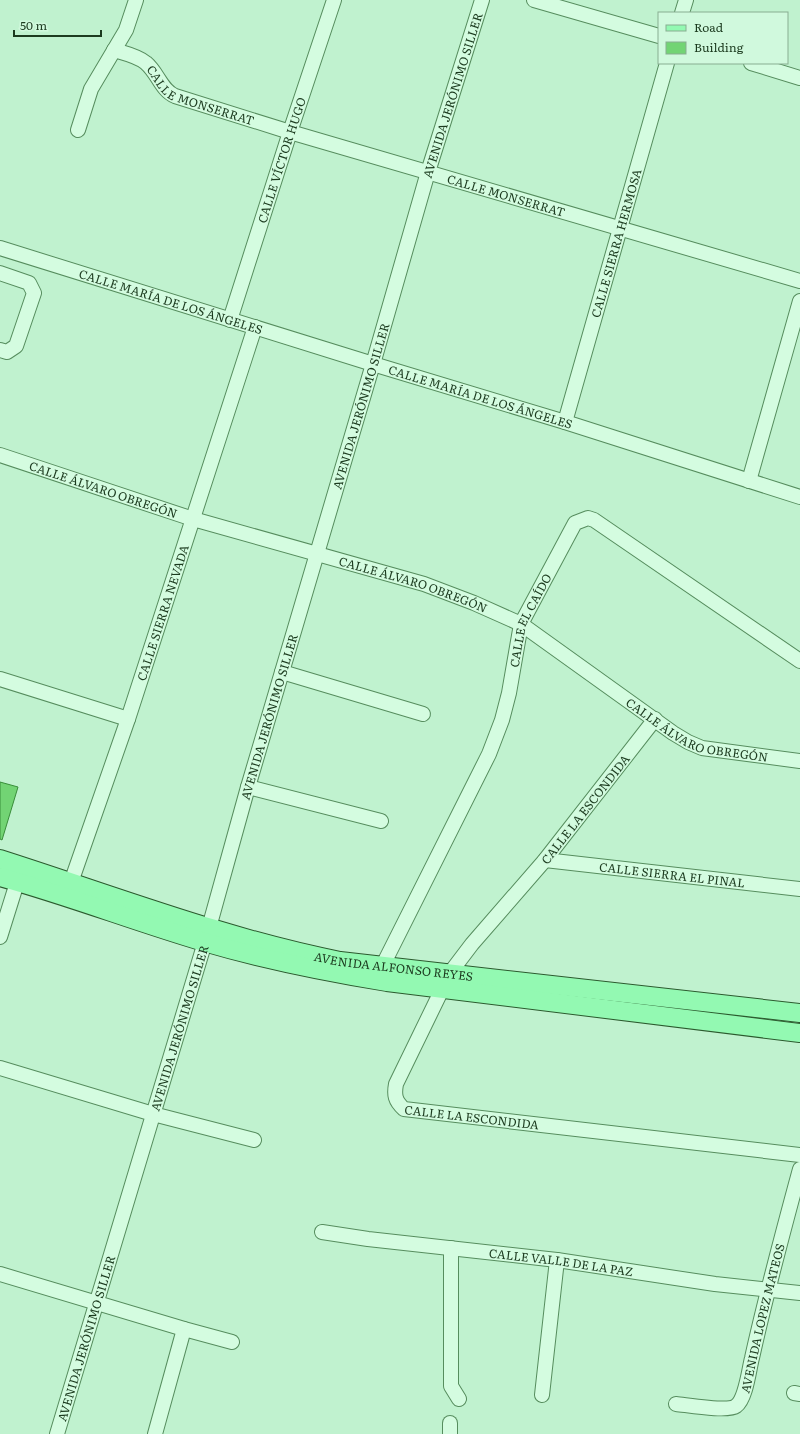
<svg xmlns="http://www.w3.org/2000/svg" width="800" height="1434" font-family="Literata,serif">
	<style>
		.building { fill: #72d474; stroke: #398e3a }
		.lines { fill: none; stroke-linecap: round; stroke-linejoin: round }
		.minor-casing { stroke: #568d5e; stroke-width: 16 }
		.major-casing { stroke: #2b5a2e; stroke-width: 20 }
		.minor { stroke: #d4fce0; stroke-width: 14 }
		.major { stroke: #93f9b2; stroke-width: 18 }
		.labels { text-anchor: middle; dominant-baseline: central; stroke-width: 3; stroke-linejoin: round; paint-order: stroke }
		.street-label { font-size: 12px; fill: #1c3b1f; stroke: #d0f9dd }
	</style>
	<rect width="100%" height="100%" fill="#c0f2cf"/>
	<path class="building" d="M0,782l18,5 -16,53 -2,-1z"/>
	<g class="lines">
		<g class="minor-casing">
			<g id="minor">
				<path d="M534,0l125,36"/>
				<path d="M682,13l4,-13"/>
				<path id="s1" d="M114,50c10,3 24,6 32,13 12,10 15,27 29,33l115,36 510,149"/>
				<path d="M751,63l49,15"/>
				<path d="M78,130l13,-41 35,-59 10,-30"/>
				<path id="s2" d="M0,248l373,116 192,58 235,75"/>
				<path d="M0,273l29,10 5,10 -18,53 -9,6 -7,-2"/>
				<path id="s3" d="M230,320l60,-188 44,-132"/>
				<path id="s4" d="M565,422l102,-359"/>
				<path id="s5" d="M0,455l193,64 231,65 50,19 47,21 152,109 15,9 14,6 98,13"/>
				<path d="M749,481l51,-180"/>
				<path d="M282,672l141,42"/>
				<path d="M0,679l128,40"/>
				<path id="s6" d="M655,719l-110,141 -73,84 -22,29 -54,111c-2,11 -1,17 8,25l396,46"/>
				<path d="M248,787l133,34"/>
				<path id="s7" d="M545,860l255,29"/>
				<path id="s8" d="M68,891l60,-172 127,-392"/>
				<path d="M0,937l20,-64"/>
				<path id="s9" d="M382,967l107,-213 13,-34 7,-27 12,-69 54,-101 13,-5 6,2 206,141"/>
				<path d="M0,1068l153,46 101,26"/>
				<path id="s10" d="M322,1232l46,7 189,21 158,24 85,9"/>
				<path d="M451,1248v138l8,13"/>
				<path d="M0,1274l184,55 48,13"/>
				<path d="M794,1393l6,1"/>
				<path d="M542,1395l15,-135"/>
				<path id="s11" d="M676,1404c11,1 52,8 60,2 10,-7 13,-37 16,-48 14,-64 31,-126 48,-189"/>
				<path d="M450,1423v11"/>
				<path id="s12" d="M57,1434l148,-492 43,-155 125,-423 55,-192 54,-172"/>
				<path d="M155,1434l29,-105"/>
			</g>
		</g>
		<g class="major-casing">
			<g id="major">
				<path id="s13" d="M0,859c113,36 224,79 340,102l460,52"/>
				<path d="M0,877c69,19 136,45 204,65 61,18 122,30 183,40l413,51"/>
			</g>
		</g>
		<use href="#minor" class="minor"/>
		<use href="#major" class="major"/>
	</g>
	<g class="labels">
		<g class="street-label">
			<text stroke="none"><textPath href="#s1" startOffset="101">CALLE MONSERRAT</textPath></text>
			<text stroke="none"><textPath href="#s12" startOffset="1396">AVENIDA JERÓNIMO SILLER</textPath></text>
			<text stroke="none"><textPath href="#s3" startOffset="168">CALLE VÍCTOR HUGO</textPath></text>
			<text stroke="none"><textPath href="#s1" startOffset="425">CALLE MONSERRAT</textPath></text>
			<text stroke="none"><textPath href="#s4" startOffset="186">CALLE SIERRA HERMOSA</textPath></text>
			<text stroke="none"><textPath href="#s2" startOffset="179">CALLE MARÍA DE LOS ÁNGELES</textPath></text>
			<text stroke="none"><textPath href="#s2" startOffset="503">CALLE MARÍA DE LOS ÁNGELES</textPath></text>
			<text stroke="none"><textPath href="#s12" startOffset="1072">AVENIDA JERÓNIMO SILLER</textPath></text>
			<text stroke="none"><textPath href="#s5" startOffset="109">CALLE ÁLVARO OBREGÓN</textPath></text>
			<text stroke="none"><textPath href="#s5" startOffset="433">CALLE ÁLVARO OBREGÓN</textPath></text>
			<text stroke="none"><textPath href="#s8" startOffset="294">CALLE SIERRA NEVADA</textPath></text>
			<text stroke="none"><textPath href="#s9" startOffset="379">CALLE EL CAÍDO</textPath></text>
			<text stroke="none"><textPath href="#s12" startOffset="748">AVENIDA JERÓNIMO SILLER</textPath></text>
			<text stroke="none"><textPath href="#s5" startOffset="757">CALLE ÁLVARO OBREGÓN</textPath></text>
			<text transform="translate(585 809) rotate(-52)">CALLE LA ESCONDIDA</text>
			<text stroke="none"><textPath href="#s7" startOffset="128">CALLE SIERRA EL PINAL</textPath></text>
			<text stroke="none"><textPath href="#s13" startOffset="409">AVENIDA ALFONSO REYES</textPath></text>
			<text stroke="none"><textPath href="#s12" startOffset="424">AVENIDA JERÓNIMO SILLER</textPath></text>
			<text stroke="none"><textPath href="#s6" startOffset="546">CALLE LA ESCONDIDA</textPath></text>
			<text stroke="none"><textPath href="#s10" startOffset="241">CALLE VALLE DE LA PAZ</textPath></text>
			<text stroke="none"><textPath href="#s11" startOffset="153">AVENIDA LOPEZ MATEOS</textPath></text>
			<text stroke="none"><textPath href="#s12" startOffset="100">AVENIDA JERÓNIMO SILLER</textPath></text>
		</g>
	</g>
	<rect x="658" y="12" width="130" height="52" fill="#d0f9dd" stroke="#88ad91"/>
	<rect x="666" y="25" width="20" height="6" fill="#93f9b2" stroke="#88ad91"/>
	<text x="694" y="32" font-size="12" fill="#1c3b1f">Road</text>
	<rect x="666" y="42" width="20" height="12" fill="#72d474" stroke="#88ad91"/>
	<text x="694" y="52" font-size="12" fill="#1c3b1f">Building</text>
	<path d="M14 30v6h87v-6" fill="none" stroke="#1c3b1f" stroke-width="2"/>
	<text x="20" y="30" font-size="12" fill="#1c3b1f" stroke="#d0f9dd" stroke-width="3" paint-order="stroke">50 m</text>
</svg>
